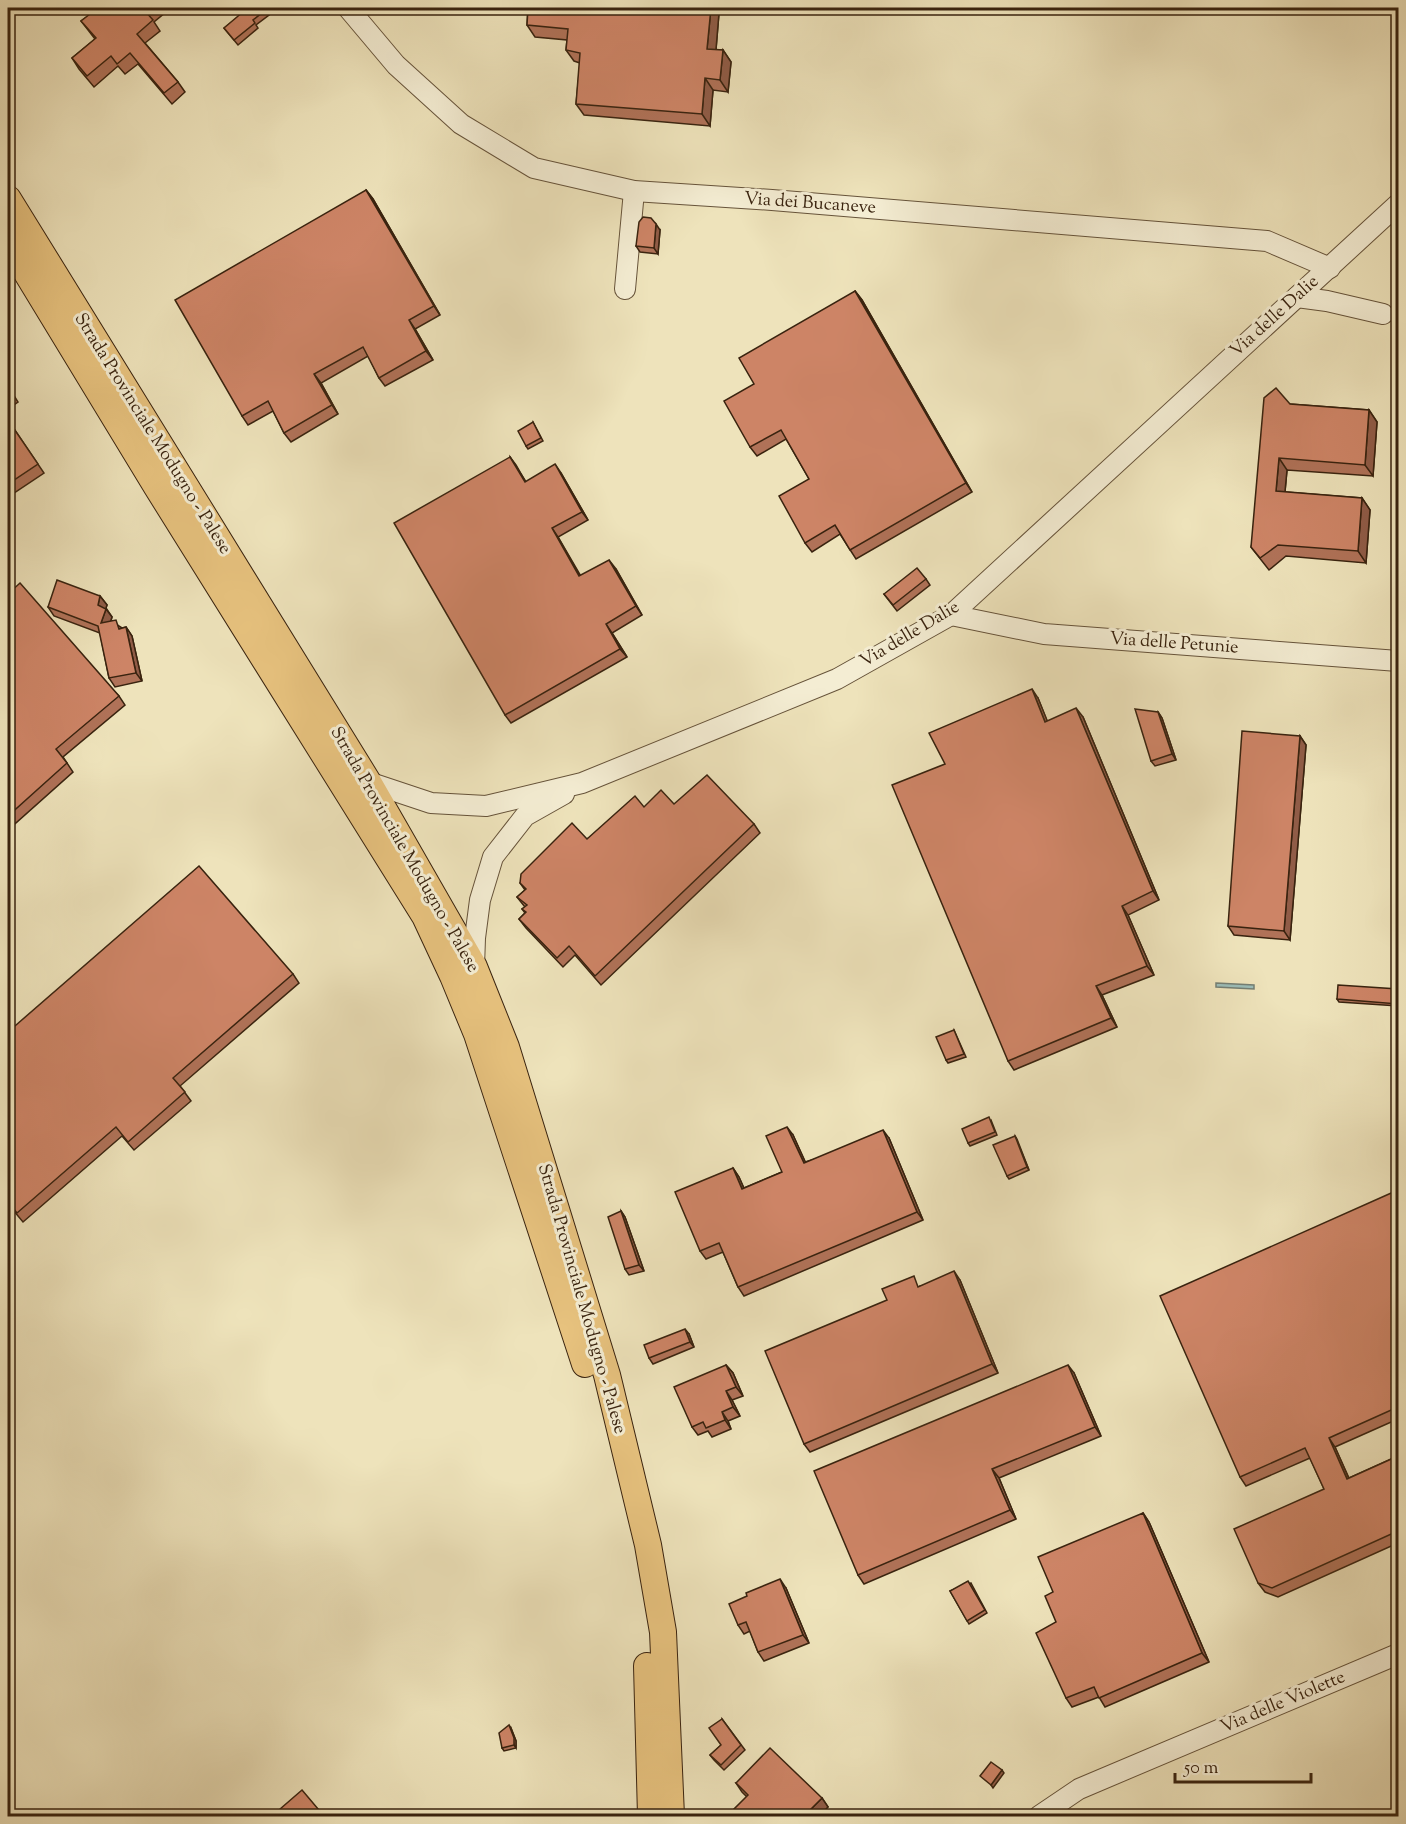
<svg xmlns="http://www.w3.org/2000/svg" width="1406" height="1824" font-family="'Sorts Mill Goudy',serif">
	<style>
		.water { fill: #9bbdb8; stroke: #747f74; stroke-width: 1.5 }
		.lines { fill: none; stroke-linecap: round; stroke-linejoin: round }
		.minor-casing { stroke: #66533a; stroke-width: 22 }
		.major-casing { stroke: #39230f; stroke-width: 28 }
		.minor { stroke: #f4edd3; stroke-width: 20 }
		.major { stroke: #e7c27e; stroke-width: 26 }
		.wall { fill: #b07258; stroke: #39230f; stroke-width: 1.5 }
		.shaded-wall { fill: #905c47; stroke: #39230f; stroke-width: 1.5 }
		.building { fill: #cd8466; stroke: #39230f; stroke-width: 1.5 }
		.labels { text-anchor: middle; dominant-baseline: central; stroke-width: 6; stroke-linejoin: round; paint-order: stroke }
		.street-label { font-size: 18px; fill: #39230f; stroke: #f4edd3 }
	</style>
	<rect width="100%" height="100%" fill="#eee3bb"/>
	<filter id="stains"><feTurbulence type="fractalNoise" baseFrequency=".00333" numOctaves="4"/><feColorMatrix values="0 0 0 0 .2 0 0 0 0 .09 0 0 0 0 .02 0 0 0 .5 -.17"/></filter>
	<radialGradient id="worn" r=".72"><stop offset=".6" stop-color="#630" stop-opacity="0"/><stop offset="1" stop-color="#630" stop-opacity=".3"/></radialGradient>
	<path class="water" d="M1216,983l38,2v4l-38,-2z"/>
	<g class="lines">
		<g class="minor-casing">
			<g id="minor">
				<path d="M348,8l48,57 65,59 73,44 100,23 138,9 495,41 63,27"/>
				<path d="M625,289l9,-98"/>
				<path d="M1297,297l30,4 56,13"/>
				<path d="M951,615l93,19 354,27"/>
				<path d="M368,782l63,21 55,3 96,-23 255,-104 114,-64 447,-411"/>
				<path d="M474,967l1,-29 5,-38 13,-43 32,-41 39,-22"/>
				<path d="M1039,1816l40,-27 319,-135"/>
			</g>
		</g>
		<g class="major-casing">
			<g id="major">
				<path d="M8,199l360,583 106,185 32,80 101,328 41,170 15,87 8,184"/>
				<path d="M8,242l149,245 268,429 28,60 24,58 108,330"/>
				<path d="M647,1666l4,150"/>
			</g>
		</g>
		<use href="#minor" class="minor"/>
		<use href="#major" class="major"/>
	</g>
	<g class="wall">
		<path d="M83,8h88l-17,14 6,9 -15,12 33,39 7,10 -13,12 -34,-40 -13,10 -7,-8 -24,21 -15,-18 -7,-11 23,-19 -14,-18 8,-6z"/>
		<path d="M240,8h30l3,4 -17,13 2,3 -20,17 -14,-17 20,-16z"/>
		<path d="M528,8h187l4,5 -3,37h7l8,12 -3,30 -15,-2 -3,36 -126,-11 -8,-11 4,-41 -6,-2 -8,-11 1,-10 -32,-3 -8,-12z"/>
		<path d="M366,190l7,9 67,116 -25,14 18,31 -48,26 -6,-8 -11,-22 -47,27 17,31 -47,28 -7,-9 -11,-22 -25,14 -6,-9z"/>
		<path d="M660,230l-2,24 -18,-2 -4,-6z"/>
		<path d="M855,291l7,9 110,192 -116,67 -16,-25 -28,18 -7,-9 4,-64 -23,-40 -29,17 -7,-9 4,-63z"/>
		<path d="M8,386l10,16 -10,7z"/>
		<path d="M1290,404l79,6 8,12 -4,54 -86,-6 -2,22 77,6 8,12 -4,53 -80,-7 -17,14 -18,-23z"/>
		<path d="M8,420l36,53 -36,24z"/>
		<path d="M533,422l10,19 -15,8 -2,-3z"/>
		<path d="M510,457l16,25 35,-9 27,47 -30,17 22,39 36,-7 26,46 -30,18 15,24 -116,66 -6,-8z"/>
		<path d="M926,579l4,6 -33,26 -13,-17z"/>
		<path d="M8,594l111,102 6,9 -62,52 10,15 -65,58z"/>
		<path d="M100,596l7,9 -1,3 6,9 -1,4 11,7 4,-1 6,9 10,45 -27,6 -6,-9 -9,-45 -46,-17 -6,-9z"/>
		<path d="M1038,698l9,23 36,-4 76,183 -31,15 26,60 -52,20 15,32 -103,43 -6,-9 -63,-297z"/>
		<path d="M1158,712l4,6 14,42 -21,6 -4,-5z"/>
		<path d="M1300,736l6,9 -16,195 -56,-5 -6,-9z"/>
		<path d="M674,804l80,20 6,9 -159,152 -26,-30 -12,12 -37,-39 -7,-9 6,-6 -3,-4 3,-2 -8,-10 8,-7 -5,-7 67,-44 57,-32z"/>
		<path d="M293,974l6,9 -119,103 11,15 -57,49 -12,-14 -99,86 -15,-18v-172z"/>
		<path d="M1398,989v17l-59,-4 -2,-3z"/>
		<path d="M954,1030l12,27 -18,6 -2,-3z"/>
		<path d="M991,1120l6,15 -27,11 -2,-3z"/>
		<path d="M793,1135l12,27 84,-24 34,82 -179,76 -6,-9 -15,-35 -17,7 -6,-8 33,-83 6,9 5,11 38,-16z"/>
		<path d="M1015,1136l14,34 -20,9 -2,-3z"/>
		<path d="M1398,1190v229l-63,28 14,31 49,-22v87l-120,54 -13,-5 -7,-9 66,-94 -14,-31 -64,28 -6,-9z"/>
		<path d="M621,1211l4,6 19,54 -15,4 -4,-6z"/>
		<path d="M960,1280l38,93 -188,79 -6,-8 116,-158z"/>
		<path d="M689,1334l5,13 -41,17 -4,-6z"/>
		<path d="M726,1365l7,8 10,23 -11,4 8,16 -12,5 3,8 -19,8 -4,-6 -10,4 -6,-8z"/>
		<path d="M1074,1373l27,63 -102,42 17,41 -152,65 -6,-9z"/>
		<path d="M1143,1513l6,9 60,140 -104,45 -6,-10 -27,10 -6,-9 -10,-76z"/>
		<path d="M971,1583l16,30 -18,11 -19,-33z"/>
		<path d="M786,1588l23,55 -45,18 -6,-9 -8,-21 -6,3 -6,-9z"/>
		<path d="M722,1719l23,31 -21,20 -10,-10 -4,-5 11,-10z"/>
		<path d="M511,1728l5,13v7l-12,3 -2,-3z"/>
		<path d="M736,1783l86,15 6,9 -9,9h-92l20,-19 -5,-5z"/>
	</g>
	<g class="shaded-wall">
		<path d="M711,8h4l4,5 -4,48 -8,-12z"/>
		<path d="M723,50l8,12 -3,30 -8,-12z"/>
		<path d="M705,78l8,12 -3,36 -8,-12z"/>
		<path d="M366,190l7,9 67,116 -6,-9z"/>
		<path d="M656,224l4,6 -2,24 -4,-6z"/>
		<path d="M855,291l7,9 110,192 -6,-9z"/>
		<path d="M409,320l6,9 18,31 -7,-9z"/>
		<path d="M314,374l7,9 17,31 -6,-9z"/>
		<path d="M1369,410l8,12 -4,54 -8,-11z"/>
		<path d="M510,457l6,8 15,26 -6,-9z"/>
		<path d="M1279,458l8,12 -3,32 -8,-11z"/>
		<path d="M555,464l6,9 27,47 -6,-8z"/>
		<path d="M1362,498l8,12 -4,53 -8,-12z"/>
		<path d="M552,528l6,9 28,48 -7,-9z"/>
		<path d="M609,560l7,9 26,46 -6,-9z"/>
		<path d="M100,596l7,9 -3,9 -6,-9z"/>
		<path d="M106,609l6,8 -5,15 -6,-9z"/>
		<path d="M606,624l6,9 15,24 -7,-8z"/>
		<path d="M126,627l6,9 10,45 -6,-8z"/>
		<path d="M1032,689l6,9 13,32 -6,-8z"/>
		<path d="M1076,708l7,9 76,183 -6,-9z"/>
		<path d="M1158,712l4,6 14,42 -4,-6z"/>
		<path d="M1300,736l6,9 -16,195 -6,-9z"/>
		<path d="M1122,906l6,9 26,60 -7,-9z"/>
		<path d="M1096,986l6,9 15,32 -6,-9z"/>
		<path d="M787,1127l6,8 17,37 -6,-9z"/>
		<path d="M883,1130l6,8 34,82 -6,-8z"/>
		<path d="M1015,1136l2,3 12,31 -2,-3z"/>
		<path d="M733,1168l6,9 9,21 -6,-9z"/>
		<path d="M621,1211l4,6 19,54 -5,-6z"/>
		<path d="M954,1271l6,9 38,93 -6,-9z"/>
		<path d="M685,1329l4,5 5,13 -4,-5z"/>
		<path d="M726,1365l7,8 10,23 -7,-9z"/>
		<path d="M1068,1365l6,8 27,63 -6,-9z"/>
		<path d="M726,1391l6,9 8,16 -7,-9z"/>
		<path d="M722,1412l6,9 3,8 -6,-9z"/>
		<path d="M1329,1438l6,9 18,41 -6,-9z"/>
		<path d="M992,1469l7,9 17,41 -6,-9z"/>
		<path d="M1143,1513l6,9 60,140 -7,-9z"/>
		<path d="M780,1579l6,9 23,55 -6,-8z"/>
		<path d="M509,1725l2,3 5,13v7l-2,-3z"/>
		<path d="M1002,1770l2,3 -11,15 -2,-3z"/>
		<path d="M822,1798l6,9 -9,9h-15z"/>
	</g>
	<g class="building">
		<path d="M84,8h67l-5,4 7,8 -16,14 41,48 -14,11 -34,-40 -13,11 -6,-8 -24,20 -15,-18 24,-20 -15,-17 9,-7z"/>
		<path d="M241,8h27l-15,12 2,3 -21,17 -10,-12 20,-17z"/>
		<path d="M528,8h183l-4,41 16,1 -3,30 -15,-2 -3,36 -126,-10 4,-51 -14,-3 2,-21 -41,-4z"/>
		<path d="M366,190l68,116 -25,14 17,31 -47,27 -16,-31 -49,27 18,31 -48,28 -16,-32 -26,15 -67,-116z"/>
		<path d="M643,217l8,1 5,6 -2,24 -18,-2 3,-24z"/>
		<path d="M855,291l111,192 -116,67 -15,-25 -30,18 -26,-47 30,-17 -28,-49 -31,17 -26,-46 30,-17 -15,-26z"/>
		<path d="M8,386l4,7 -4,3z"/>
		<path d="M1276,388l14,16 79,6 -4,55 -86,-7 -3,33 86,7 -4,53 -80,-6 -18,13 -9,-11 13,-149z"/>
		<path d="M8,420l30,44 -30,20z"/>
		<path d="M533,422l8,16 -15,8 -8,-15z"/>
		<path d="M510,457l15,25 30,-18 27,48 -30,16 27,48 30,-16 27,46 -30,18 14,25 -115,66 -111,-192z"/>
		<path d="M917,568l9,11 -33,26 -9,-11z"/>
		<path d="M57,580l43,16 -2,9 8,4 -5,14 15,-3 3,9 7,-2 10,46 -27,5 -11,-52 -50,-19z"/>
		<path d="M20,583l99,113 -63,53 11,14 -59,53v-222z"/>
		<path d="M1032,689l13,33 31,-14 77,183 -31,15 25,60 -51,20 15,32 -103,43 -116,-276 53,-21 -16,-31z"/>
		<path d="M1135,709l23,3 14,42 -21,7z"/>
		<path d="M1242,731l58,5 -16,195 -56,-5z"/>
		<path d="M707,775l47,49 -159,152 -26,-30 -12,12 -38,-39 7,-7 -4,-3 5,-4 -10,-8 9,-8 -6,-6 1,-9 51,-51 15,16 48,-43 9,11 17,-17 13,14z"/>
		<path d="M199,866l94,108 -120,104 12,14 -57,50 -12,-15 -99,86 -9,-11v-170z"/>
		<path d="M1338,985l60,4v15l-61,-5z"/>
		<path d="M954,1030l10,24 -18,6 -10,-23z"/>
		<path d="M989,1117l6,15 -27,11 -6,-14z"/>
		<path d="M787,1127l17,36 79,-33 34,82 -179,75 -19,-44 -19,8 -25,-59 58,-24 9,21 40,-17 -16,-36z"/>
		<path d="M1015,1136l12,31 -20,9 -14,-31z"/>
		<path d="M1398,1190v217l-69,31 18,41 51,-23v75l-126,57 -14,-5 -24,-54 90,-40 -19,-41 -65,29 -80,-181z"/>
		<path d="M621,1211l18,54 -14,4 -17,-52z"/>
		<path d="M954,1271l38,93 -188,80 -39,-93 122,-51 -5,-11 32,-13 4,11z"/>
		<path d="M685,1329l5,13 -41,16 -5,-13z"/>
		<path d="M726,1365l10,22 -10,4 7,16 -11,5 3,8 -19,8 -3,-6 -11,5 -18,-40z"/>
		<path d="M1068,1365l27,62 -103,42 18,41 -152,65 -44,-104z"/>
		<path d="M1143,1513l59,140 -103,45 -5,-11 -28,11 -30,-65 20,-11 -11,-26 8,-4 -15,-35z"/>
		<path d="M780,1579l23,56 -45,17 -12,-30 -8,3 -9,-21 18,-8 -1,-3z"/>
		<path d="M968,1581l17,29 -18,11 -17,-30z"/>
		<path d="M722,1719l19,26 -20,20 -11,-10 11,-10 -12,-17z"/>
		<path d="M509,1725l5,13v7l-12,3 -3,-15z"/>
		<path d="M770,1748l52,50 -18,18h-77l21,-21 -12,-12z"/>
		<path d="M991,1762l11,8 -11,15 -11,-9z"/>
		<path d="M302,1790l22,26h-52z"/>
	</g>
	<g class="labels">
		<g class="street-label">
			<text transform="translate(810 204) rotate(4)">Via dei Bucaneve</text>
			<text transform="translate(1275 317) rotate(-42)">Via delle Dalie</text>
			<text transform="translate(152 434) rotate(58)">Strada Provinciale Modugno - Palese</text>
			<text transform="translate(910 635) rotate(-31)">Via delle Dalie</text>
			<text transform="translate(1174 644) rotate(4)">Via delle Petunie</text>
			<text transform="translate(404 850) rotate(60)">Strada Provinciale Modugno - Palese</text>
			<text transform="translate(581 1299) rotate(74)">Strada Provinciale Modugno - Palese</text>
			<text transform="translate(1283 1703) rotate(-23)">Via delle Violette</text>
		</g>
	</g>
	<rect width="1406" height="1824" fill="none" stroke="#eee3bb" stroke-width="30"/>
	<rect x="9" y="9" width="1388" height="1806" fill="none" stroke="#39230f" stroke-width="3"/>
	<rect x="15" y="15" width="1376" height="1794" fill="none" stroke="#39230f" stroke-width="1.5"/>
	<path d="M1175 1773v9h136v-9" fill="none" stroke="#39230f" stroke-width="3"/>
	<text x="1184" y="1773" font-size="18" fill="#39230f" stroke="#f4edd3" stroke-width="4.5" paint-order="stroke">50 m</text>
	<rect width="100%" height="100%" filter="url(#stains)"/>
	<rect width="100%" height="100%" fill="url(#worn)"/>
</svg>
